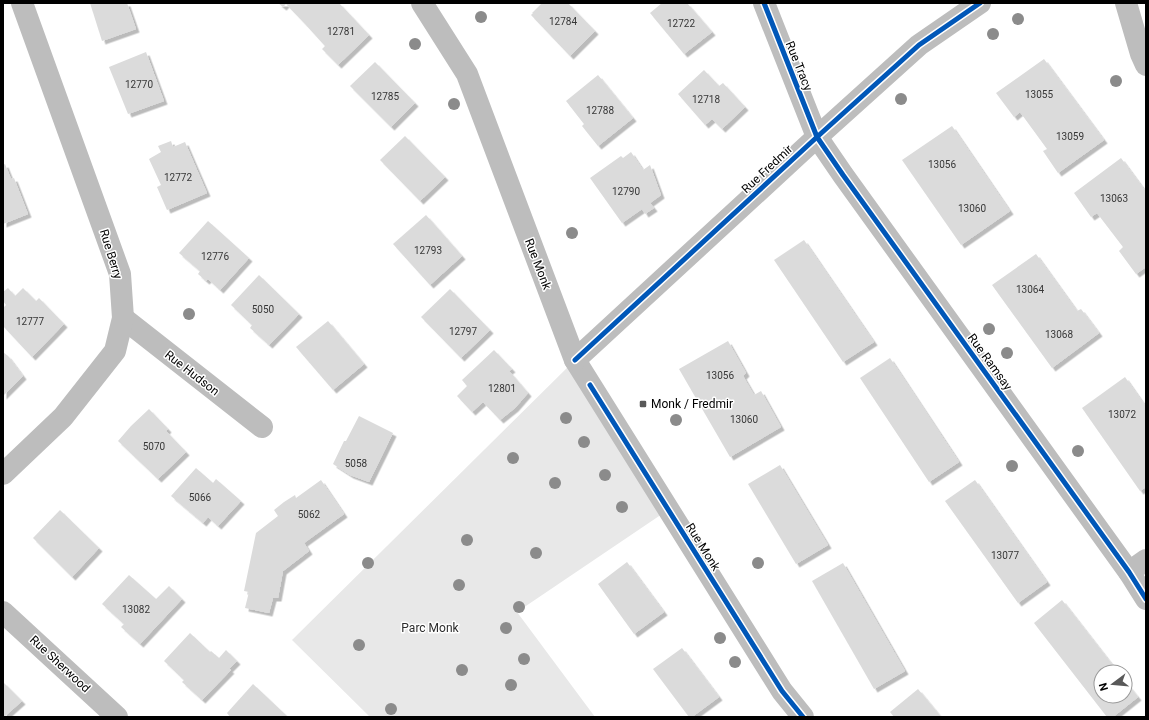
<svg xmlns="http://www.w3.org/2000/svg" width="1149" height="720" font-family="Roboto,sans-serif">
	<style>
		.green { fill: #e8e8e8 }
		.building { fill: #dbdbdb; filter: url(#shadow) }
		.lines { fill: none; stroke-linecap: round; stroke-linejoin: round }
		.minor { stroke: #bdbdbd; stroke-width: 22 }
		.cycleway-casing { stroke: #fff; stroke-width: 8 }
		.cycleway { stroke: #0057b8; stroke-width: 5 }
		.tree { fill: #8b8b8b }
		.poi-dot { fill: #595959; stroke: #fff; stroke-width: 1.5 }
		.labels { text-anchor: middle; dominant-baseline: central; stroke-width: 3; stroke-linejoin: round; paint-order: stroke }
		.number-label { font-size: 10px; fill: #373737 }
		.street-label { font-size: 12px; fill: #000; stroke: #fff }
		.poi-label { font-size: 12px; fill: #000; stroke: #fff; text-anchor: start }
		.park-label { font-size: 12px; fill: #2c2c2c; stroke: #fff }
	</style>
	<defs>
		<filter id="shadow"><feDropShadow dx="3.5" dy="3.5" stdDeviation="0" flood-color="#0004"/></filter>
	</defs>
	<rect width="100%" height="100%" fill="#fff"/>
	<path class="green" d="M575,360l93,150 -151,102 78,105h-225l-78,-77z"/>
	<g class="building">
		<path d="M90,3h37l9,26 -34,12z"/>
		<path d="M278,3h61l30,32 -31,30 -16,-16 3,-3 -19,-21 -20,-21 -3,3z"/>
		<path d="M542,3h26l27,28 -25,25 -39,-41 2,-2h-1z"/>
		<path d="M662,3h25l25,29 -28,22 -34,-41z"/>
		<path d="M146,52l18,49 -36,13 -19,-47z"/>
		<path d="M1044,59l60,81 -46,33 -15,-22 4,-2 -27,-37 -6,5 -18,-24z"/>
		<path d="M375,62l40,41 -24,24 -41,-41z"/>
		<path d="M704,70l15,16 4,-3 22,24 -23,22 -10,-10 -7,6 -27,-31z"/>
		<path d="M598,75l35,43 -35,28 -16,-20 2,-2 -18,-23z"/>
		<path d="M952,126l58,85 -49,34 -59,-85z"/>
		<path d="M405,136l40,41 -25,24 -40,-41z"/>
		<path d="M171,141l2,6 12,-5 22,51 -40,17 -10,-23 4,-2 -12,-26 12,-7 -3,-6z"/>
		<path d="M631,152l12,18 7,-5 11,30 -11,8 4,5 -9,6 -3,-5 -20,14 -32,-45 31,-22 2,2z"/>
		<path d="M1121,158l25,34v75l-10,7 -17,-23 4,-4 -26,-34 -6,4 -17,-24z"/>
		<path d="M5,164l6,15 3,-1 14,36 -25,10v-59z"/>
		<path d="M426,215l36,41 -32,29 -37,-41z"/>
		<path d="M208,221l41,37 -29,32 -12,-11 -2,2 -8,-7 2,-3 -21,-18z"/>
		<path d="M804,240l70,102 -31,20 -69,-102z"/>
		<path d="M1036,254l41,57 4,-2 18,24 -47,35 -60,-83z"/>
		<path d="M259,275l40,39 -30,31 -19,-17 2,-3 -21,-20z"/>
		<path d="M8,288l7,8 8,-8 13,13 3,-3 25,26 -32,33 -29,-31v-18l3,-3 -3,-4v-9z"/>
		<path d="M450,289l40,41 -29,28 -40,-41z"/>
		<path d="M328,321l36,43 -31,26 -37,-43z"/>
		<path d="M728,341l18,32 -3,3 11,19 7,-4 20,36 -51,30 -51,-88z"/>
		<path d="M494,350l18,19 -3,2 19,22 -13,15 -15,12 -17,-18 -11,10 -15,-16 10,-10 -5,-6z"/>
		<path d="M3,352l5,4 15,20 -20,20z"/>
		<path d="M890,358l69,104 -30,20 -69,-104z"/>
		<path d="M1125,377l21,30v80l-6,4 -58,-83z"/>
		<path d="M149,409l19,20 -2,2 20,21 -28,27 -40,-38 13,-15z"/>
		<path d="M359,416l34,17 -24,49 -19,-7 -17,-11 11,-23h2z"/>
		<path d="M780,465l48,80 -32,19 -48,-80z"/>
		<path d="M196,468l17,15 3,-4 25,22 -23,25 -10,-9 -5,6 -32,-27z"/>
		<path d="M321,480l23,34 -40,29 5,8 -26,20 -5,27h-5l-4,15 -24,-5 4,-16 -5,-1 12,-58 22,-17 -4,-6 10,-8 11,-7 1,3z"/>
		<path d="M975,480l72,102 -29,21 -73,-102z"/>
		<path d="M60,510l39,38 -27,29 -39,-39z"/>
		<path d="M627,562l37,50 -30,22 -36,-50z"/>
		<path d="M843,563l62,108 -31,18 -62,-108z"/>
		<path d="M129,575l27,24 13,-13 13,13 -42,45 -19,-17 3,-3 -22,-20z"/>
		<path d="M1062,600l56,72h-17v24h24v-15l13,16 -25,20h-6l-73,-94z"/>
		<path d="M190,633l20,19 1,-1 8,7 7,-8 11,11 -8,8 2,1 -29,30 -20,-18 2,-2 -20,-19z"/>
		<path d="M682,648l37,49 -27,20h-3l-36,-48z"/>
		<path d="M3,682l19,19 -18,16h-1z"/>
		<path d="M253,684l35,33h-58l-3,-4z"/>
		<path d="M918,689l23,28h-47l-4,-5z"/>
	</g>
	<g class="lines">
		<g class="minor">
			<path d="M422,3l45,71 108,286 207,331 21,26"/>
			<path d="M764,3l53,134 26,38 286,397 17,27"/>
			<path d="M1126,3l15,51 5,11"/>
			<path d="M123,318l139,109"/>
			<path d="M575,360l242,-223 102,-92 61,-42"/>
			<path d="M3,474l60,-57 52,-66 8,-33 -3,-44 -98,-271"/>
			<path d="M1129,572l17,-12"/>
			<path d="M3,612l114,105"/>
		</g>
		<g class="cycleway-casing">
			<g id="cycleway">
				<path d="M764,3l53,134 26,38 286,397 17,27"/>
				<path d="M575,360l242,-223 102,-92 61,-42"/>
				<path d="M590,385l192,306 21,26"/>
			</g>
		</g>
		<use href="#cycleway" class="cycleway"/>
	</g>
	<g class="tree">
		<circle cx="481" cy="17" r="6"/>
		<circle cx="1018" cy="19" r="6"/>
		<circle cx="993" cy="34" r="6"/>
		<circle cx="415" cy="44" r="6"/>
		<circle cx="1116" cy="81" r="6"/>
		<circle cx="901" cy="99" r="6"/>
		<circle cx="454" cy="104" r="6"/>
		<circle cx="572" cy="233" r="6"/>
		<circle cx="189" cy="314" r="6"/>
		<circle cx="989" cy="329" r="6"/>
		<circle cx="1007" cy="353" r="6"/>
		<circle cx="566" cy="418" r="6"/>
		<circle cx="676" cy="420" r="6"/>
		<circle cx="584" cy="442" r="6"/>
		<circle cx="1078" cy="451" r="6"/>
		<circle cx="513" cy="458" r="6"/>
		<circle cx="1012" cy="466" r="6"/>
		<circle cx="605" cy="475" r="6"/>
		<circle cx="555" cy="483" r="6"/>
		<circle cx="622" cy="507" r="6"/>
		<circle cx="467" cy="540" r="6"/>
		<circle cx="536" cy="553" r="6"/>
		<circle cx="368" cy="563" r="6"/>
		<circle cx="758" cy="563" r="6"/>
		<circle cx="459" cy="585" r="6"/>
		<circle cx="519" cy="607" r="6"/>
		<circle cx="506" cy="628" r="6"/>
		<circle cx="720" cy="638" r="6"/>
		<circle cx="359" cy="645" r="6"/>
		<circle cx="524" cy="659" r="6"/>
		<circle cx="735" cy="662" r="6"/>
		<circle cx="462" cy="670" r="6"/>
		<circle cx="511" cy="685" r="6"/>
		<circle cx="391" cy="709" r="6"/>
	</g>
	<rect class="poi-dot" x="639" y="400" width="8" height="8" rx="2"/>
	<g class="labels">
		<g class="number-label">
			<text x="563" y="21">12784</text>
			<text x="681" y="23">12722</text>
			<text x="341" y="31">12781</text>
			<text x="139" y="84">12770</text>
			<text x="1039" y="94">13055</text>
			<text x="385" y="96">12785</text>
			<text x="706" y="99">12718</text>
			<text x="600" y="110">12788</text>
			<text x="1070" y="136">13059</text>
			<text x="942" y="164">13056</text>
			<text x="178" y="177">12772</text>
			<text x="626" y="191">12790</text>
			<text x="1114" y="198">13063</text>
			<text x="972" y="208">13060</text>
			<text x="428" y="250">12793</text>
			<text x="215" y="256">12776</text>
			<text x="1030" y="289">13064</text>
			<text x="263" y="309">5050</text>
			<text x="30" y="321">12777</text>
			<text x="463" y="331">12797</text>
			<text x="1059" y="334">13068</text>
			<text x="720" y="375">13056</text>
			<text x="502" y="388">12801</text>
			<text x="1122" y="414">13072</text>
			<text x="744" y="419">13060</text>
			<text x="154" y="446">5070</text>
			<text x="356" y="463">5058</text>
			<text x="200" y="497">5066</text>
			<text x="309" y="514">5062</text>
			<text x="1005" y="555">13077</text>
			<text x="136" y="609">13082</text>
		</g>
		<g class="street-label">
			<text transform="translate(799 66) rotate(68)">Rue Tracy</text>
			<text transform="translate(767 169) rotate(-43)">Rue Fredmir</text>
			<text transform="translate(111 254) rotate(73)">Rue Berry</text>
			<text transform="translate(538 264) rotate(69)">Rue Monk</text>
			<text transform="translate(990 362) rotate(54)">Rue Ramsay</text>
			<text transform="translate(192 373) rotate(38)">Rue Hudson</text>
			<text transform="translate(703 547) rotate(58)">Rue Monk</text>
			<text transform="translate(60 664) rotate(43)">Rue Sherwood</text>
		</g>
		<g class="poi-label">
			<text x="651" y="404">Monk / Fredmir</text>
		</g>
		<g class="park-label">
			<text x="430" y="628">Parc Monk</text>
		</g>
	</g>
	<rect width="1149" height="720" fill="none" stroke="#000000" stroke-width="8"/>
	<g transform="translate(1113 684) rotate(254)"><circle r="19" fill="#ffffff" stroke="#999999"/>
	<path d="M0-3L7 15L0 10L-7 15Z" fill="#595959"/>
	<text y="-6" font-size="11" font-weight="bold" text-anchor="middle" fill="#000000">N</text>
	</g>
</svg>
